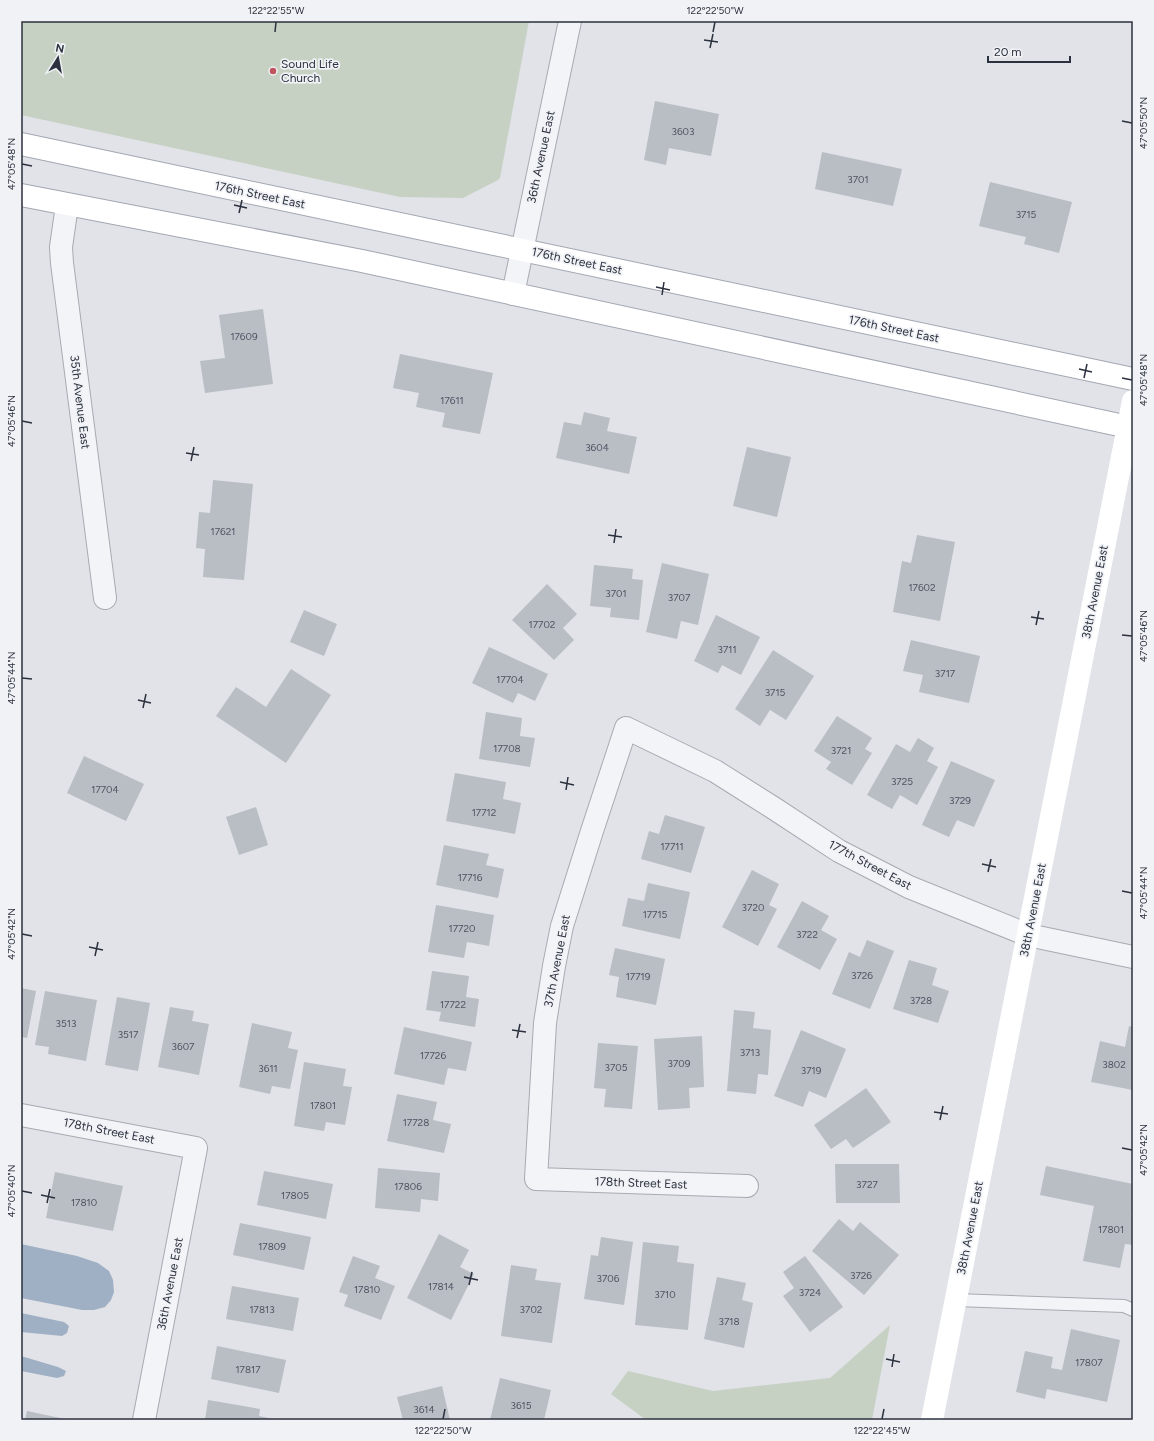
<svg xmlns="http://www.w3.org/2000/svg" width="1154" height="1441" font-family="Figtree,sans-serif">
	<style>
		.green { fill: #c6d1c3 }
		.water { fill: #a0b0c4 }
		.building { fill: #b9bdc4 }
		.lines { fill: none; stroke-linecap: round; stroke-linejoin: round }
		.lane-casing { stroke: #a7aab2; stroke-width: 14 }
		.street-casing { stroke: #a7aab2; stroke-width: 24 }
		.primary-casing { stroke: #a2a7b3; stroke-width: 24 }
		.lane { stroke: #f3f4f7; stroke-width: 12 }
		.street { stroke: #f3f4f7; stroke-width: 22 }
		.secondary { stroke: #fff; stroke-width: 22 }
		.primary { stroke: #fff; stroke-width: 22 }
		.ticks { fill: none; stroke: #2b313e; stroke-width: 1.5 }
		.poi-dot { fill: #c0535e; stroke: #f0f2f6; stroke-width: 1.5 }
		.labels { text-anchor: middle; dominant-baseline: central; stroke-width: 3.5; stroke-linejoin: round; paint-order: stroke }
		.number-label { font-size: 10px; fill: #4e5460 }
		.poi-label { font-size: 12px; fill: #2b313e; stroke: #f0f2f6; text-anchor: start }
		.street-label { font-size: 12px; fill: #2b313e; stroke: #f0f2f6 }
		.neatline { fill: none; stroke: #2b313e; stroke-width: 1.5 }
		.ticks-label { font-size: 10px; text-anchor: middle; fill: #2b313e }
	</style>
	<rect width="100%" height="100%" fill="#e1e3e8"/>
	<g class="green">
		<path d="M21,21h508l-29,157 -2,2 -35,18 -63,-1 -379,-82z"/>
		<path d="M890,1325l-18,95h-226l-35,-26 17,-23 85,20 117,-13z"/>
	</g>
	<g class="water">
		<path d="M21,1244l56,12 21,7 11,8 4,9 1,12 -3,8 -6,7 -11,3h-12l-61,-12z"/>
		<path d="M21,1313l43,9 5,4 -2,7 -5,3 -41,-4z"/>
		<path d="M21,1356l37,11 8,4 -2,5 -7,2 -36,-7z"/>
	</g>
	<g class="building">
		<path d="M655,101l64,13 -8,42 -42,-8 -3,17 -22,-5z"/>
		<path d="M822,152l80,17 -9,37 -78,-17z"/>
		<path d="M990,182l82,20 -13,51 -35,-9 2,-7 -47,-11z"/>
		<path d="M263,309l10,75 -68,9 -5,-32 25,-3 -6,-43z"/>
		<path d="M400,354l93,19 -13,61 -38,-7 3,-14 -29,-6 3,-14 -26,-5z"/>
		<path d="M584,412l26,6 -3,13 30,6 -8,37 -73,-16 8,-36 17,3z"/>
		<path d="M747,447l44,10 -14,60 -44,-11z"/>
		<path d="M213,480l40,4 -9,96 -41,-3 2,-28 -9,-1 3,-36 11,1z"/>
		<path d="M917,535l38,7 -15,79 -47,-9 9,-51 9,2z"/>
		<path d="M662,563l47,11 -11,51 -17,-4 -4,18 -31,-7z"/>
		<path d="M594,565l39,4 -1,10 11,1 -4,40 -29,-3 1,-9 -21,-2z"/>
		<path d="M547,584l30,30 -14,14 11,12 -20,20 -42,-40z"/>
		<path d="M304,610l33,14 -13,32 -34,-14z"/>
		<path d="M716,615l44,22 -19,38 -19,-10 -4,8 -24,-12z"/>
		<path d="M911,640l69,16 -11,47 -50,-11 4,-17 -20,-4z"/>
		<path d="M489,647l59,27 -13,27 -17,-8 -5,10 -41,-20z"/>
		<path d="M773,650l41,26 -28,44 -16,-10 -10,16 -25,-17z"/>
		<path d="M291,669l40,26 -45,68 -70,-47 20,-29 30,20z"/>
		<path d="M486,712l36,6 -2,18 15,2 -5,29 -51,-8z"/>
		<path d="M837,716l35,22 -7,11 7,4 -20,32 -26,-16 5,-7 -17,-11z"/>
		<path d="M918,738l16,10 -7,13 11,6 -21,38 -17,-10 -8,14 -25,-14 29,-51 14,8z"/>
		<path d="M84,756l60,28 -18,37 -59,-28z"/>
		<path d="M951,761l44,19 -21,47 -17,-7 -8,17 -27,-12z"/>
		<path d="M455,773l51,9 -3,17 18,4 -6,31 -69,-13z"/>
		<path d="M256,807l12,38 -29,10 -13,-38z"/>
		<path d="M665,815l40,12 -14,46 -50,-14 8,-28 10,3z"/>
		<path d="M444,845l45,9 -3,11 18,4 -6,29 -62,-13z"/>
		<path d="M752,870l27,14 -10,21 8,4 -19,37 -36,-19z"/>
		<path d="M648,883l42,9 -10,47 -58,-13 6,-28 16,3z"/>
		<path d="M802,901l27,15 -8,14 16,9 -17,31 -43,-23z"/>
		<path d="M436,905l58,10 -5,31 -22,-4 -3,16 -36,-6z"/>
		<path d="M867,940l27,11 -24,58 -38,-15 17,-42 11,5z"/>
		<path d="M615,948l50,11 -9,46 -40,-8 3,-20 -10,-2z"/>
		<path d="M909,960l28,8 -5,17 17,6 -11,32 -45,-14z"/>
		<path d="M432,971l37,5 -3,21 13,2 -4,28 -36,-6 2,-9 -15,-2z"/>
		<path d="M21,988l15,3 -9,47 -6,-1z"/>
		<path d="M45,991l52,9 -11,61 -38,-7 1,-7 -14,-2z"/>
		<path d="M117,997l33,6 -12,68 -33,-6z"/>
		<path d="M170,1007l24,4 -2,10 17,3 -10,51 -41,-8z"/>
		<path d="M734,1010l21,2 -2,16 18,2 -3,45 -10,-1 -2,20 -29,-3z"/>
		<path d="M252,1023l40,9 -4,16 10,2 -8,39 -18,-3 -2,8 -31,-7z"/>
		<path d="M1129,1026l4,1v63l-42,-8 9,-41 25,6z"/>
		<path d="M404,1027l68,15 -6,29 -18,-3 -4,17 -50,-11z"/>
		<path d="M801,1030l45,19 -20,49 -17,-7 -6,16 -29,-11z"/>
		<path d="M702,1036l2,51 -15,1 1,20 -32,2 -4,-71z"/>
		<path d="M598,1043l40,3 -6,63 -28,-2 2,-18 -12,-1z"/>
		<path d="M304,1062l42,7 -3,17 9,1 -7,38 -19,-3 -2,9 -30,-5z"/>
		<path d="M866,1088l25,34 -38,26 -7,-9 -15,10 -17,-24z"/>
		<path d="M397,1094l40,8 -4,18 18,4 -7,29 -57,-12z"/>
		<path d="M835,1164h64l1,39h-64z"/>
		<path d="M1046,1166l87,18v21l-2,10h2v30l-8,-1 -5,24 -37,-7 11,-55 -54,-11z"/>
		<path d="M378,1168l62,5 -2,28 -17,-2 -1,13 -45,-4z"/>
		<path d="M264,1171l69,13 -7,35 -69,-14z"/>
		<path d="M55,1172l68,14 -10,45 -67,-13z"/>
		<path d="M839,1219l14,12 7,-9 39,33 -35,40 -52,-44z"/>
		<path d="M240,1223l71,14 -7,33 -71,-15z"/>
		<path d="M439,1234l30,16 -9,17 14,7 -23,46 -44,-22z"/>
		<path d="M601,1237l32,5 -9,63 -40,-6 7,-44 7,1z"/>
		<path d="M643,1242l36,4 -2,16 17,2 -6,66 -53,-5z"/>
		<path d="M353,1256l27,10 -5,12 20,8 -14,34 -37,-14 4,-11 -9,-3z"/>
		<path d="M805,1256l38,51 -33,25 -27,-36 11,-8 -11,-16z"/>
		<path d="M511,1265l26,4 -2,11 26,3 -9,60 -51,-7z"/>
		<path d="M717,1277l29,6 -4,17 11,3 -9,45 -40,-9z"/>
		<path d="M232,1286l67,12 -6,33 -67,-12z"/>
		<path d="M1071,1329l49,11 -13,62 -60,-13 -2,10 -29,-7 9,-41 28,6 -2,11 11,2z"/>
		<path d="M217,1346l69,14 -7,33 -68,-14z"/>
		<path d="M500,1378l51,12 -7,30h-54z"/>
		<path d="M442,1386l8,34h-47l-6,-23z"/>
		<path d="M208,1400l52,9 -1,7 19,4h-73z"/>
		<path d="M27,1411l38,8v1h-40z"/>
	</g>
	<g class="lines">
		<g class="lane-casing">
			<path id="lane" d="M956,1300l168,6 9,4"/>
		</g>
		<g class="street-casing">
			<g id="street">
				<path d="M67,205l-6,42 1,16 43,335"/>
				<path d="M513,294l57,-273"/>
				<path d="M21,1115l175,33 -52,272"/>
				<path d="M747,1186l-211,-7 9,-156 9,-57 8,-40 30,-95 34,-103 89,43 60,38 64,42 70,36 119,48 105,22"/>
			</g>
		</g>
		<g class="primary-casing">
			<g id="primary">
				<path d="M21,144l1112,235"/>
				<path d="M21,195l341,66 771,167"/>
			</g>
		</g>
		<use href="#lane" class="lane"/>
		<use href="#street" class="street"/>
		<path class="secondary" d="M932,1420l201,-1019"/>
		<use href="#primary" class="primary"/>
	</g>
	<path class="ticks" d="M275,32l1,-10M713,32l2,-10M704,40l14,2M710,48l3,-14M1122,121l10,2M22,164l10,2M234,205l13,3M239,213l3,-13M656,287l14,3M662,295l2,-13M1079,369l13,3M1084,378l3,-14M1122,378l10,2M22,421l10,2M186,453l13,2M191,461l3,-14M608,535l14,2M614,543l2,-14M1031,617l13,2M1036,625l3,-14M1122,635l10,1M22,678l10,1M138,700l13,3M143,708l3,-14M560,782l14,3M566,790l2,-13M982,864l14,3M988,872l3,-13M1122,891l10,2M22,934l10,2M89,947l14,3M95,956l3,-14M512,1030l14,2M517,1038l3,-14M934,1112l14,2M940,1120l3,-14M1122,1148l10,2M22,1191l10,2M41,1195l14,3M47,1203l3,-14M464,1277l14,3M469,1285l3,-13M886,1359l14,3M892,1367l2,-13M443,1419l2,-10M882,1419l2,-10"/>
	<circle class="poi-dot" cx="273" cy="71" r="4"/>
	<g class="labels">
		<g class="number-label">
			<text x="683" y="131">3603</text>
			<text x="858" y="179">3701</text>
			<text x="1026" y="214">3715</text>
			<text x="244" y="336">17609</text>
			<text x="452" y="400">17611</text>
			<text x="597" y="447">3604</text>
			<text x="223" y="531">17621</text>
			<text x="922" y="587">17602</text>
			<text x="616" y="593">3701</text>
			<text x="679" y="597">3707</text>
			<text x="542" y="624">17702</text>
			<text x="727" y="649">3711</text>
			<text x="945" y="673">3717</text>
			<text x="510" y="679">17704</text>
			<text x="775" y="692">3715</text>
			<text x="507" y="748">17708</text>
			<text x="841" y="750">3721</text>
			<text x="902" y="781">3725</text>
			<text x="105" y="789">17704</text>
			<text x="960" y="800">3729</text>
			<text x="484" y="812">17712</text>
			<text x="672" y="846">17711</text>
			<text x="470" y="877">17716</text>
			<text x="753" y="907">3720</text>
			<text x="655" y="914">17715</text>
			<text x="462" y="928">17720</text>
			<text x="807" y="934">3722</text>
			<text x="862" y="975">3726</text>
			<text x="638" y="976">17719</text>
			<text x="921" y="1000">3728</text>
			<text x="453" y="1004">17722</text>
			<text x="66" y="1023">3513</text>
			<text x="128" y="1034">3517</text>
			<text x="183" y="1046">3607</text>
			<text x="750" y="1052">3713</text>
			<text x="433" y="1055">17726</text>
			<text x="679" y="1063">3709</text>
			<text x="1114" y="1064">3802</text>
			<text x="616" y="1067">3705</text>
			<text x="268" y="1068">3611</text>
			<text x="811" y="1070">3719</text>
			<text x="323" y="1105">17801</text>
			<text x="416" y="1122">17728</text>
			<text x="867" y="1184">3727</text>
			<text x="408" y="1186">17806</text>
			<text x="295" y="1195">17805</text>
			<text x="84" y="1202">17810</text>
			<text x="1111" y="1229">17801</text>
			<text x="272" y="1246">17809</text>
			<text x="861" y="1275">3726</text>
			<text x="608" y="1278">3706</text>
			<text x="441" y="1286">17814</text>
			<text x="367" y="1289">17810</text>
			<text x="810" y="1292">3724</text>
			<text x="665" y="1294">3710</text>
			<text x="262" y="1309">17813</text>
			<text x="531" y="1309">3702</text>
			<text x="729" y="1321">3718</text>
			<text x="1089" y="1362">17807</text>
			<text x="248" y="1369">17817</text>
			<text x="521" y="1405">3615</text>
			<text x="424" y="1409">3614</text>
		</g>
		<g class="poi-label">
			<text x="281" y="64">Sound Life<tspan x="281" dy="14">Church</tspan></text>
		</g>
		<g class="street-label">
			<text transform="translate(541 157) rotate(-78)">36th Avenue East</text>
			<text transform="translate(260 195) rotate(12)">176th Street East</text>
			<text transform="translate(577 261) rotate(12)">176th Street East</text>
			<text transform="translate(894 329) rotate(12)">176th Street East</text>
			<text transform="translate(80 402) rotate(83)">35th Avenue East</text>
			<text transform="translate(1095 592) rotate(-79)">38th Avenue East</text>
			<text transform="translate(870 865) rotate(28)">177th Street East</text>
			<text transform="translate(1033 910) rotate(-79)">38th Avenue East</text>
			<text transform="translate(557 961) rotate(-79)">37th Avenue East</text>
			<text transform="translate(109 1131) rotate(11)">178th Street East</text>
			<text transform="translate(641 1183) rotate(2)">178th Street East</text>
			<text transform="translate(970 1228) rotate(-79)">38th Avenue East</text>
			<text transform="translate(170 1284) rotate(-79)">36th Avenue East</text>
		</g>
	</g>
	<rect width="1154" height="1441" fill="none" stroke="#f0f2f6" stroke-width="44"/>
	<g transform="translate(58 58) rotate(11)" stroke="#f0f2f6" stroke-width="3" paint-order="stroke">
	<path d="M0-3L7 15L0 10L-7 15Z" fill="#2b313e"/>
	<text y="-6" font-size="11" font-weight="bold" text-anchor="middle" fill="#2b313e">N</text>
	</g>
	<path d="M988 56v6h82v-6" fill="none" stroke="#2b313e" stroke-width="2"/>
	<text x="994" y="56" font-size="12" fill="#2b313e" stroke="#f0f2f6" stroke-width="3" paint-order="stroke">20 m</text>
	<rect x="22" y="22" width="1110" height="1397" class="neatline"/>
	<g class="ticks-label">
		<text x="276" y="14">122°22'55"W</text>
		<text x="715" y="14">122°22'50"W</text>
		<text transform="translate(1143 123) rotate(-90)" y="4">47°05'50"N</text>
		<text transform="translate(11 164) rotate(-90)" y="4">47°05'48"N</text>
		<text transform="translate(1143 380) rotate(-90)" y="4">47°05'48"N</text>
		<text transform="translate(11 421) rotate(-90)" y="4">47°05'46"N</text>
		<text transform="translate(1143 636) rotate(-90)" y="4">47°05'46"N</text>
		<text transform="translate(11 678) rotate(-90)" y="4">47°05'44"N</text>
		<text transform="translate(1143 893) rotate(-90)" y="4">47°05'44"N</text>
		<text transform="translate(11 934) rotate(-90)" y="4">47°05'42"N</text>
		<text transform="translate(1143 1150) rotate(-90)" y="4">47°05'42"N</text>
		<text transform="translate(11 1191) rotate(-90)" y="4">47°05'40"N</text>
		<text x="443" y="1434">122°22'50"W</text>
		<text x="882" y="1434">122°22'45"W</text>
	</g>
</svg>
